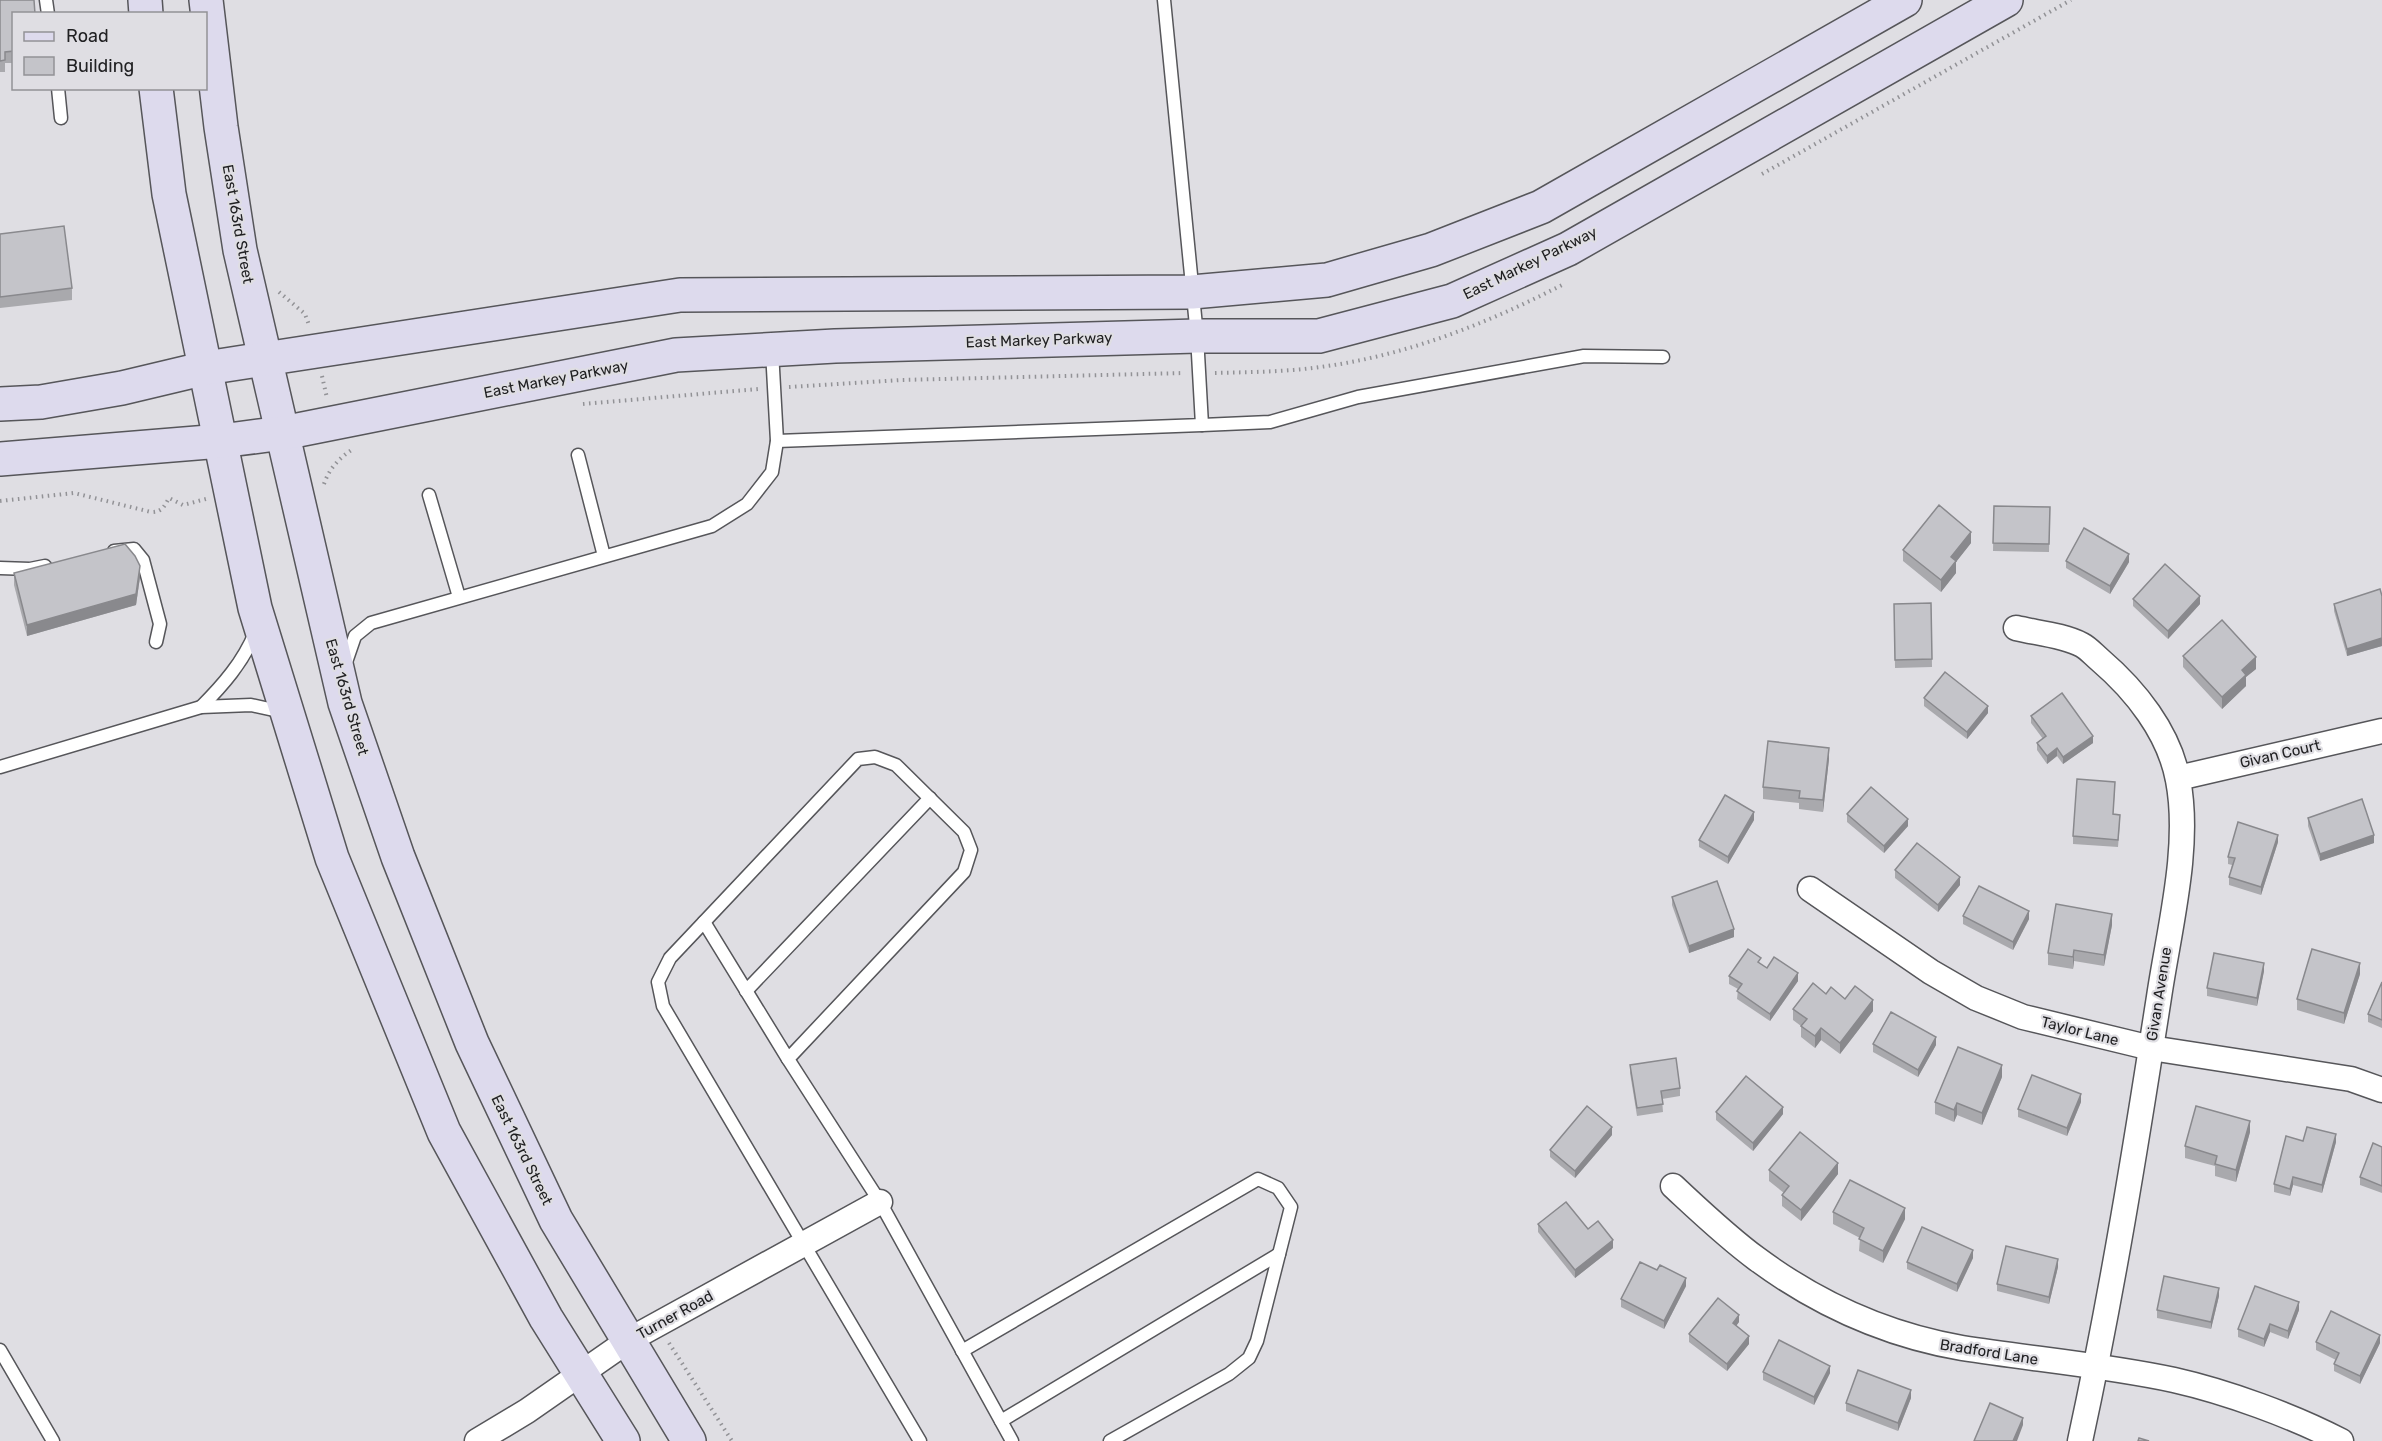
<svg xmlns="http://www.w3.org/2000/svg" width="2382" height="1441" font-family="Rubik,sans-serif">
	<style>
		.lines { fill: none; stroke-linecap: round; stroke-linejoin: round }
		.lane-casing { stroke: #56565a; stroke-width: 15 }
		.street-casing { stroke: #56565a; stroke-width: 27 }
		.secondary-casing { stroke: #56565a; stroke-width: 36 }
		.path { stroke: #929296; stroke-width: 4; stroke-dasharray: 1.5 4.5; stroke-linecap: butt }
		.lane { stroke: #fff; stroke-width: 12 }
		.street { stroke: #fff; stroke-width: 24 }
		.secondary { stroke: #dddaed; stroke-width: 33 }
		.wall { fill: #a9a9ad }
		.shaded-wall { fill: #89898d }
		.building { fill: #c4c4c9; stroke: #89898d; stroke-width: 1.5 }
		.labels { text-anchor: middle; dominant-baseline: central; stroke-width: 4.5; stroke-linejoin: round; paint-order: stroke }
		.street-label { font-size: 15px; fill: #212123; stroke: #dfdee3 }
	</style>
	<rect width="100%" height="100%" fill="#dfdee3"/>
	<g class="lines">
		<g class="lane-casing">
			<g id="lane">
				<path d="M46,0l2,14"/>
				<path d="M58,88l3,30"/>
				<path d="M1202,425l68,-3 88,-25 226,-41 79,1"/>
				<path d="M777,441l425,-16 -5,-89 -33,-336"/>
				<path d="M578,455l26,101"/>
				<path d="M429,495l30,102"/>
				<path d="M114,551l20,-2 9,11 17,64 -4,18"/>
				<path d="M0,568l30,1 15,-3"/>
				<path d="M345,665l10,-29 16,-13 341,-97 35,-22 25,-32 5,-31 -5,-90"/>
				<path d="M201,707c22,-22 42,-45 54,-74"/>
				<path d="M0,767l201,-60 50,-2 32,7"/>
				<path d="M704,922l84,137"/>
				<path d="M746,991l184,-193"/>
				<path d="M0,1350l53,91"/>
				<path d="M962,1351l296,-172 20,9 13,19 -34,134 -8,17 -20,16 -119,67"/>
				<path d="M1001,1421l278,-167"/>
				<path d="M920,1441l-257,-435 -5,-24 12,-24 188,-199 17,-2 21,8 68,67 7,18 -7,22 -176,187 92,143 132,239"/>
			</g>
		</g>
		<g class="street-casing">
			<g id="street">
				<path d="M2016,628c21,5 47,7 66,17 6,3 12,10 18,15 35,30 69,72 78,120 13,67 -9,149 -19,217 -23,148 -47,297 -79,444"/>
				<path d="M2178,778l204,-47"/>
				<path d="M1810,889l121,83 45,26 47,19 128,31 200,31 31,11"/>
				<path d="M1673,1186c27,25 54,51 84,73 61,45 130,76 205,89 70,11 142,17 212,32 53,12 119,36 167,61"/>
				<path d="M477,1441l50,-30 102,-71 251,-138"/>
			</g>
		</g>
		<g class="secondary-casing">
			<g id="secondary">
				<path d="M145,0l1,14"/>
				<path d="M206,0l15,127 19,123 105,453 53,154 74,186 84,177 133,221"/>
				<path d="M156,88l13,106 86,414 77,250 112,274 102,186 77,123"/>
				<path d="M0,404l41,-2 81,-14 84,-20 474,-73 512,-3 135,-12 104,-30 110,-43 364,-207"/>
				<path d="M0,459l221,-18 62,-8 393,-78 159,-9 362,-10h122l133,-35 116,-52 438,-249"/>
			</g>
		</g>
		<g class="path">
			<path d="M1762,174l309,-174"/>
			<path d="M279,292l26,22 4,11"/>
			<path d="M1215,373c35,-1 70,-1 105,-6 85,-11 166,-43 242,-82"/>
			<path d="M322,376l5,22"/>
			<path d="M789,387l112,-7 283,-7"/>
			<path d="M583,404l175,-15"/>
			<path d="M324,484c5,-15 15,-26 29,-35"/>
			<path d="M0,501l74,-8 77,19c11,0 13,-5 18,-14l14,7 23,-6"/>
			<path d="M669,1343l63,98"/>
		</g>
		<use href="#lane" class="lane"/>
		<use href="#street" class="street"/>
		<use href="#secondary" class="secondary"/>
	</g>
	<g class="wall">
		<path d="M0,0l14,14v49h-9v9h-5z"/>
		<path d="M0,234l72,54v12l-72,8z"/>
		<path d="M1994,506l56,1 -1,45 -56,-1z"/>
		<path d="M1971,543l-15,19v11l-15,19 -38,-31v-11z"/>
		<path d="M2066,561l63,1 -19,32 -44,-26z"/>
		<path d="M14,573l126,4 -4,28 -109,31 -13,-51z"/>
		<path d="M2382,596v50l-35,10 -13,-45v-7z"/>
		<path d="M2133,599l67,5 -32,35 -35,-33z"/>
		<path d="M1931,603l1,64 -37,1 -1,-64z"/>
		<path d="M2183,656l73,13 -10,8v9l-24,23 -39,-42z"/>
		<path d="M1924,698l64,15 -21,26 -43,-33z"/>
		<path d="M2031,716l62,27 -30,21 -6,-8 -10,8 -10,-14v-7l6,-4 -12,-16z"/>
		<path d="M1829,759l-6,53 -24,-3v-6l-36,-4v-12z"/>
		<path d="M2115,790l-2,24 7,8 -2,25 -45,-3v-8z"/>
		<path d="M1847,814l61,12 -24,27 -37,-31z"/>
		<path d="M2308,818l66,25 -54,18 -12,-35z"/>
		<path d="M1754,820l-26,44 -29,-17v-7z"/>
		<path d="M2278,842l-17,53 -32,-10v-8l3,-12 -4,-1v-7z"/>
		<path d="M1895,870l65,15 -22,27 -43,-34z"/>
		<path d="M1672,897l62,40 -45,16 -17,-48z"/>
		<path d="M1963,916l66,3 -16,31 -50,-26z"/>
		<path d="M2112,925l-8,41 -30,-5 -1,8 -25,-4v-12z"/>
		<path d="M1761,965l6,3 31,13 -28,40 -33,-22 1,-10 -9,-5v-8z"/>
		<path d="M2264,971l-7,35 -50,-10v-8z"/>
		<path d="M2360,974l-16,50 -47,-14v-11z"/>
		<path d="M2382,982v46l-14,-6v-8z"/>
		<path d="M1826,994l19,5 28,12 -33,43 -19,-14 -6,8 -14,-11v-11l-8,-6v-11z"/>
		<path d="M1873,1044l63,1 -18,32 -45,-25z"/>
		<path d="M1630,1065l50,23v8l-18,3 1,13 -26,4 -7,-43z"/>
		<path d="M2002,1077l-20,48 -25,-10 -3,7 -19,-8v-12z"/>
		<path d="M2081,1102l-14,34 -49,-19v-8z"/>
		<path d="M1716,1112l67,2 -30,37 -37,-31z"/>
		<path d="M2250,1132l-14,50 -21,-6v-10l-30,-8v-12z"/>
		<path d="M1612,1135l-37,43 -25,-21v-7z"/>
		<path d="M2303,1141l33,1 -14,51 -29,-8 -3,11 -16,-4v-8z"/>
		<path d="M2382,1147v46l-22,-8v-8z"/>
		<path d="M1769,1170l69,4 -37,47 -19,-15v-11l2,-2 -15,-12z"/>
		<path d="M1833,1212l72,7 -22,44 -24,-12 1,-13 -27,-14z"/>
		<path d="M1538,1224l50,5 25,19 -38,30 -37,-46z"/>
		<path d="M1973,1258l-16,34 -50,-23v-7z"/>
		<path d="M2058,1267l-9,37 -52,-13v-7z"/>
		<path d="M1657,1270l29,16 -22,43 -43,-22v-8z"/>
		<path d="M2219,1296l-8,33 -54,-11v-8z"/>
		<path d="M2299,1310l-11,29 -18,-7 -6,15 -26,-10v-8z"/>
		<path d="M1739,1322l-3,4 13,18 -22,27 -38,-29v-8z"/>
		<path d="M2316,1342l64,1 -20,41 -26,-13v-7l2,-4 -20,-10z"/>
		<path d="M1763,1372l67,1 -16,32 -51,-25z"/>
		<path d="M1911,1398l-13,33 -52,-20v-8z"/>
	</g>
	<g class="shaded-wall">
		<path d="M1971,532v11l-15,19v11l-15,19v-12l10,-23z"/>
		<path d="M2129,554v8l-19,32v-8z"/>
		<path d="M140,566v11l-4,28 -109,31v-11z"/>
		<path d="M2200,596v8l-32,35v-8z"/>
		<path d="M2382,638v8l-35,10v-7z"/>
		<path d="M2256,657v12l-10,8v9l-24,23v-12l20,-27z"/>
		<path d="M1988,706v7l-21,26v-7z"/>
		<path d="M2093,736v7l-30,21v-7z"/>
		<path d="M1829,748v11l-6,53v-12z"/>
		<path d="M2057,748v8l-10,8v-8z"/>
		<path d="M1754,812v8l-26,44v-7z"/>
		<path d="M1908,819v7l-24,27v-7z"/>
		<path d="M2278,835v7l-17,53v-8z"/>
		<path d="M2374,835v8l-54,18v-7z"/>
		<path d="M1960,877v8l-22,27v-7z"/>
		<path d="M2029,911v8l-16,31v-8z"/>
		<path d="M2112,914v11l-8,41v-11z"/>
		<path d="M1734,929v8l-45,16v-7z"/>
		<path d="M2074,950v11l-1,8v-12z"/>
		<path d="M2264,963v8l-7,35v-8z"/>
		<path d="M2360,963v11l-16,50v-11z"/>
		<path d="M1798,973v8l-28,40v-7z"/>
		<path d="M1873,1000v11l-33,43v-11z"/>
		<path d="M1821,1028v12l-6,8v-12z"/>
		<path d="M1936,1037v8l-18,32v-7z"/>
		<path d="M2002,1065v12l-20,48v-12z"/>
		<path d="M2081,1094v8l-14,34v-8z"/>
		<path d="M1957,1103v12l-3,7v-12z"/>
		<path d="M1783,1107v7l-30,37v-8z"/>
		<path d="M2250,1121v11l-14,50v-12z"/>
		<path d="M1612,1127v8l-37,43v-7z"/>
		<path d="M2336,1134v8l-14,51v-8z"/>
		<path d="M1838,1163v11l-37,47v-11z"/>
		<path d="M2293,1177v8l-3,11v-7z"/>
		<path d="M1905,1208v11l-22,44v-12z"/>
		<path d="M1613,1240v8l-38,30v-8z"/>
		<path d="M1973,1250v8l-16,34v-8z"/>
		<path d="M2058,1259v8l-9,37v-7z"/>
		<path d="M1686,1278v8l-22,43v-8z"/>
		<path d="M2219,1288v8l-8,33v-7z"/>
		<path d="M2299,1302v8l-11,29v-8z"/>
		<path d="M1739,1315v7l-6,8v-7z"/>
		<path d="M2270,1324v8l-6,15v-8z"/>
		<path d="M2380,1335v8l-20,41v-8z"/>
		<path d="M1749,1336v8l-22,27v-7z"/>
		<path d="M1830,1366v7l-16,32v-8z"/>
		<path d="M1911,1390v8l-13,33v-8z"/>
		<path d="M2023,1418v7l-6,16h-4z"/>
	</g>
	<g class="building">
		<path d="M0,0h34l1,14h-21v37l-9,1v8l-5,1z"/>
		<path d="M64,226l8,62 -72,9v-63z"/>
		<path d="M1939,505l32,27 -20,25 5,4 -15,19 -38,-30z"/>
		<path d="M1994,506l56,1 -1,37 -56,-1z"/>
		<path d="M2084,528l45,26 -19,32 -44,-25z"/>
		<path d="M125,544l10,12 5,10 -4,28 -109,31 -13,-52z"/>
		<path d="M2165,564l35,32 -32,35 -35,-32z"/>
		<path d="M2380,589l2,7v42l-35,11 -13,-45z"/>
		<path d="M1931,603l1,56 -37,1 -1,-56z"/>
		<path d="M2222,620l34,37 -14,13 4,5 -24,22 -39,-41z"/>
		<path d="M1945,672l43,34 -21,26 -43,-34z"/>
		<path d="M2062,693l31,43 -30,21 -6,-9 -10,8 -10,-13 9,-7 -15,-20z"/>
		<path d="M1768,741l61,7 -6,52 -24,-2 1,-7 -37,-4z"/>
		<path d="M2077,779l38,3 -2,32 7,1 -2,25 -45,-4z"/>
		<path d="M1871,787l37,32 -24,27 -37,-32z"/>
		<path d="M1725,795l29,17 -26,45 -29,-17z"/>
		<path d="M2362,799l12,36 -54,19 -12,-36z"/>
		<path d="M2238,822l40,13 -17,52 -32,-10 6,-19 -7,-1z"/>
		<path d="M1917,843l43,34 -22,28 -43,-35z"/>
		<path d="M1717,881l17,48 -45,17 -17,-49z"/>
		<path d="M1979,886l50,25 -16,31 -50,-26z"/>
		<path d="M2056,904l56,10 -8,41 -30,-5 -1,7 -25,-4z"/>
		<path d="M1748,949l13,9 -3,4 9,6 7,-11 24,16 -28,41 -33,-23 5,-7 -13,-8z"/>
		<path d="M2312,949l48,14 -16,50 -47,-14z"/>
		<path d="M2214,953l50,10 -7,35 -50,-10z"/>
		<path d="M2382,982v38l-14,-6z"/>
		<path d="M1813,983l13,11 5,-7 14,12 10,-13 18,14 -33,43 -19,-15 -6,8 -14,-10 6,-7 -14,-10z"/>
		<path d="M1891,1012l45,25 -18,33 -45,-26z"/>
		<path d="M1958,1047l44,18 -20,48 -25,-10 -3,7 -19,-8z"/>
		<path d="M1676,1058l4,30 -19,3 2,13 -26,4 -7,-43z"/>
		<path d="M2032,1075l49,19 -14,34 -49,-19z"/>
		<path d="M1746,1076l37,31 -30,36 -37,-31z"/>
		<path d="M1587,1106l25,21 -37,44 -25,-21z"/>
		<path d="M2196,1106l54,15 -14,49 -21,-6 2,-8 -32,-10z"/>
		<path d="M2307,1127l29,7 -14,51 -29,-8 -3,12 -16,-5 12,-48 17,5z"/>
		<path d="M1800,1132l38,31 -37,47 -19,-15 7,-9 -20,-16z"/>
		<path d="M2373,1143l9,4v39l-22,-9z"/>
		<path d="M1850,1180l55,28 -22,43 -24,-12 5,-11 -31,-16z"/>
		<path d="M1566,1202l22,27 10,-8 15,19 -38,30 -37,-46z"/>
		<path d="M1922,1227l51,23 -16,34 -50,-22z"/>
		<path d="M2006,1246l52,13 -9,38 -52,-13z"/>
		<path d="M1640,1262l17,8 3,-5 26,13 -22,43 -43,-22z"/>
		<path d="M2164,1276l55,12 -8,34 -54,-12z"/>
		<path d="M2255,1286l44,16 -11,29 -18,-7 -6,15 -26,-10z"/>
		<path d="M1718,1298l21,17 -6,8 16,13 -22,28 -38,-30z"/>
		<path d="M2331,1311l49,24 -20,41 -26,-12 5,-11 -23,-11z"/>
		<path d="M1779,1340l51,26 -16,31 -51,-25z"/>
		<path d="M1858,1370l53,20 -13,33 -52,-20z"/>
		<path d="M1990,1403l33,15 -10,23h-39z"/>
		<path d="M2139,1438l10,3h-11z"/>
	</g>
	<g class="labels">
		<g class="street-label">
			<text transform="translate(238 224) rotate(80)">East 163rd Street</text>
			<text transform="translate(1530 263) rotate(-26)">East Markey Parkway</text>
			<text transform="translate(1039 340) rotate(-2)">East Markey Parkway</text>
			<text transform="translate(556 379) rotate(-11)">East Markey Parkway</text>
			<text transform="translate(347 697) rotate(74)">East 163rd Street</text>
			<text transform="translate(2280 754) rotate(-13)">Givan Court</text>
			<text transform="translate(2159 994) rotate(-81)">Givan Avenue</text>
			<text transform="translate(2080 1031) rotate(14)">Taylor Lane</text>
			<text transform="translate(522 1150) rotate(64)">East 163rd Street</text>
			<text transform="translate(675 1315) rotate(-29)">Turner Road</text>
			<text transform="translate(1989 1352) rotate(9)">Bradford Lane</text>
		</g>
	</g>
	<rect x="12" y="12" width="195" height="78" fill="#dfdee3" stroke="#939296" stroke-width="1.5"/>
	<rect x="24" y="32" width="30" height="9" fill="#dddaed" stroke="#939296" stroke-width="1.5"/>
	<text x="66" y="42" font-size="18" fill="#212123">Road</text>
	<rect x="24" y="57" width="30" height="18" fill="#c4c4c9" stroke="#939296" stroke-width="1.5"/>
	<text x="66" y="72" font-size="18" fill="#212123">Building</text>
</svg>
